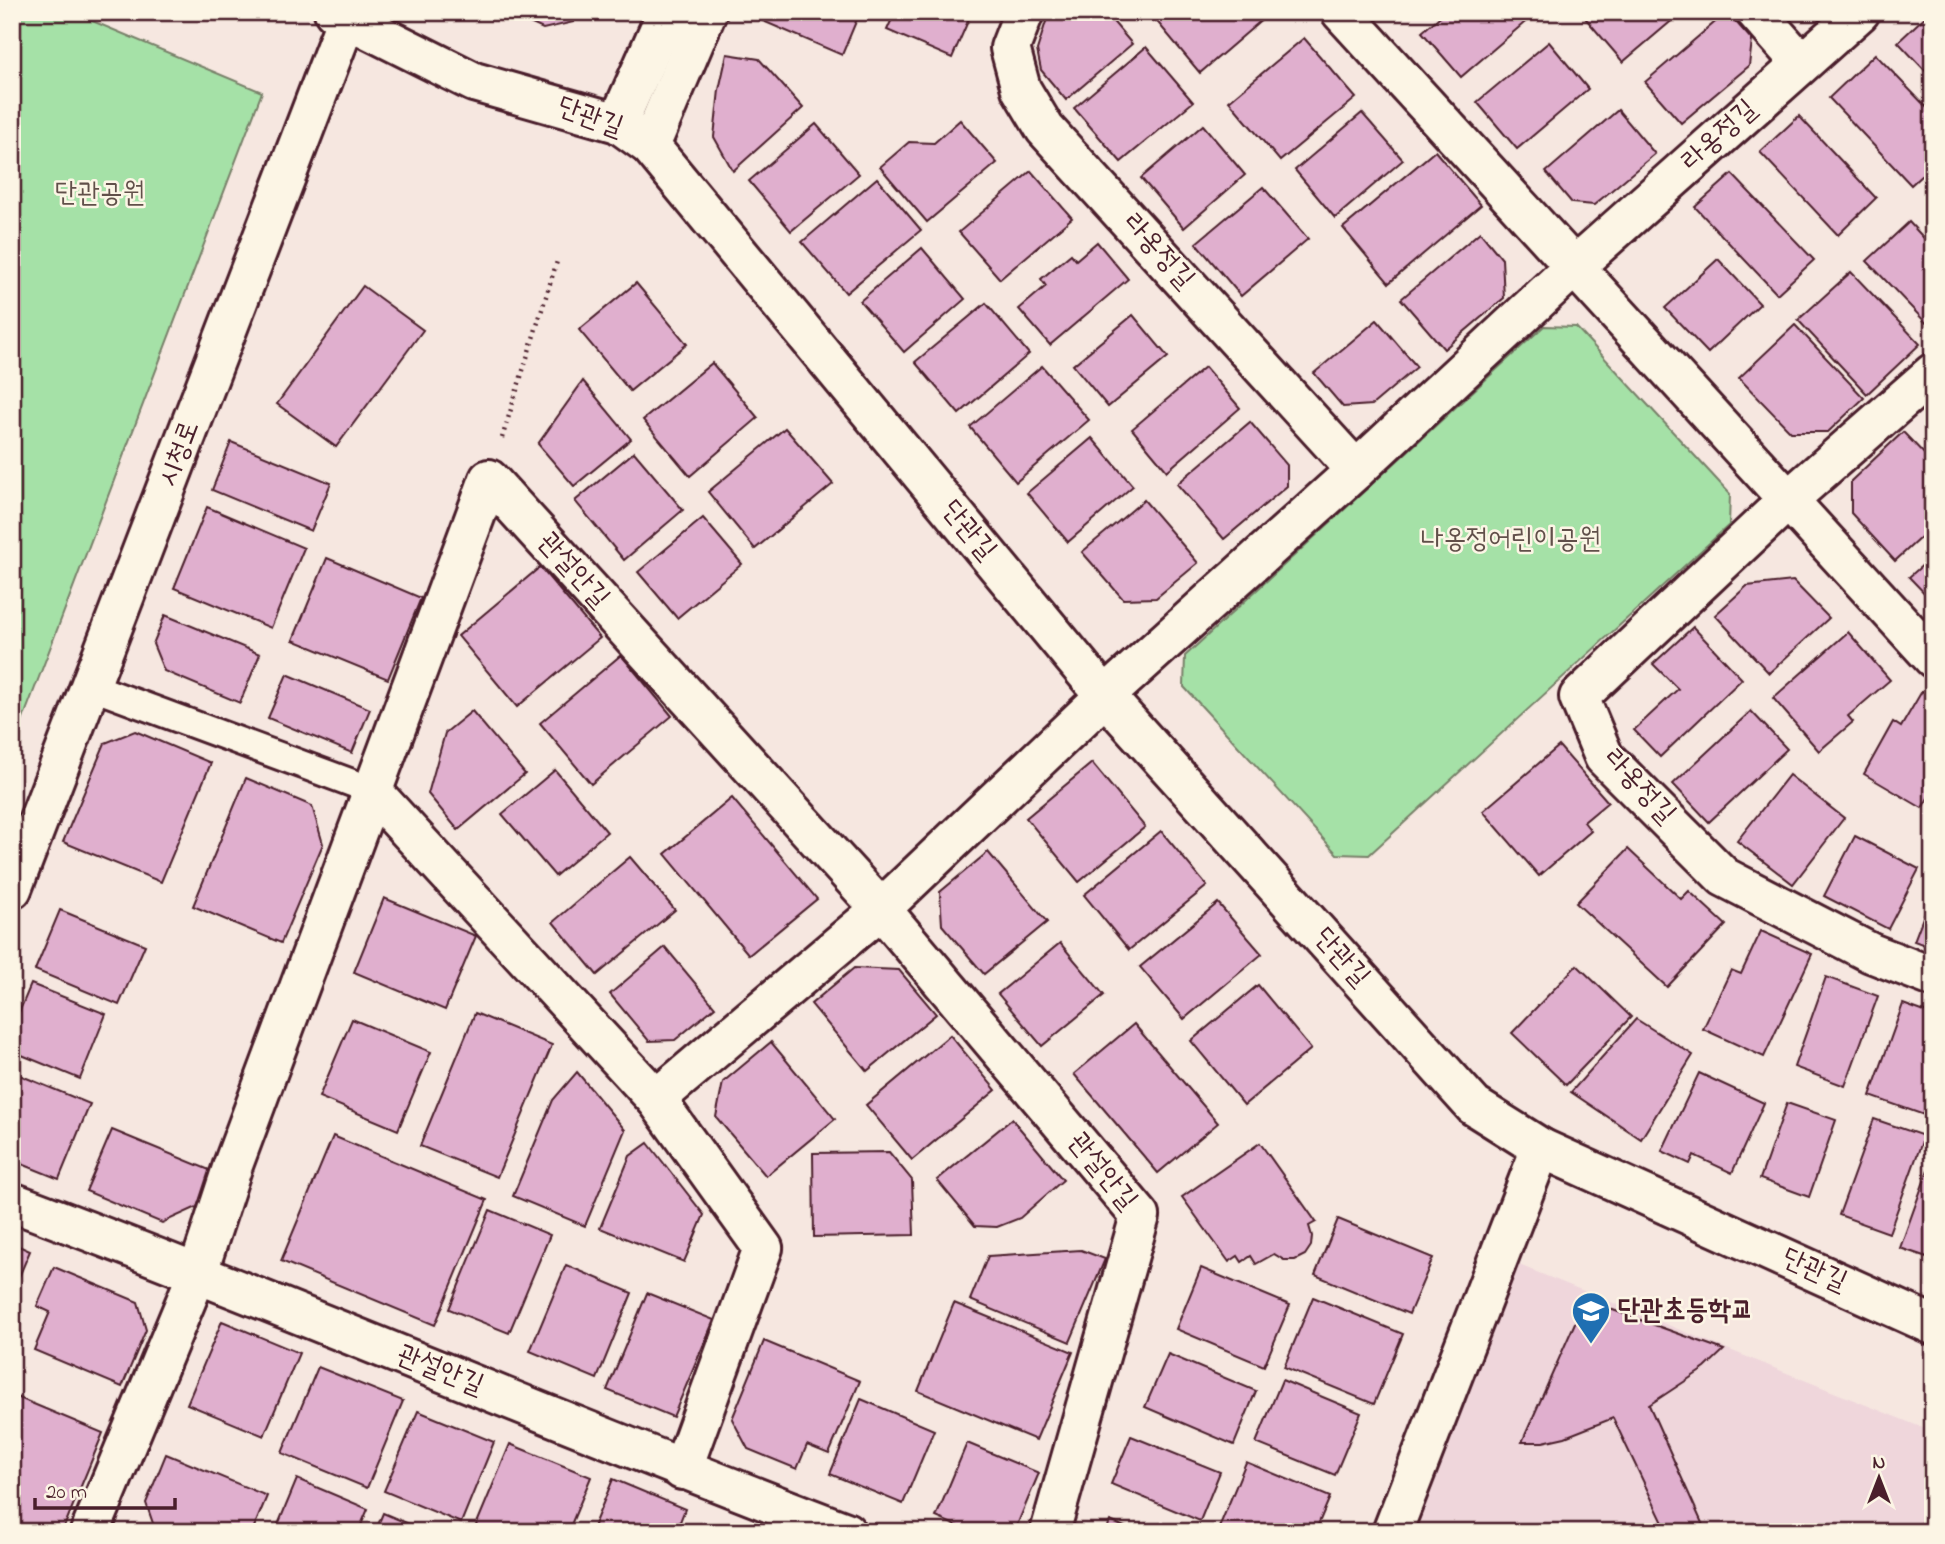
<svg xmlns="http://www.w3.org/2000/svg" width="1945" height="1544" font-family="'Indie Flower','Poor Story',sans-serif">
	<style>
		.built { fill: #efd6db }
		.green { fill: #a5e1a7; stroke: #788069; stroke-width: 2 }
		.building { fill: #e0afce; stroke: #4a1f2b; stroke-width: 2 }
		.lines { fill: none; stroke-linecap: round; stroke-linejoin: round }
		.service-casing { stroke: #4a1f2b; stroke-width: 32 }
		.minor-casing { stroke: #4a1f2b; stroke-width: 44 }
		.tertiary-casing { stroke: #4a1f2b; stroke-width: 44 }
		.path { stroke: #4a1f2b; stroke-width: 4.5; stroke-dasharray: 2 5; stroke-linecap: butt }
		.service { stroke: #fcf5e5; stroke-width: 26 }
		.minor { stroke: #fcf5e5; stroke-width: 38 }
		.tertiary { stroke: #fcf5e5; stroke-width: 38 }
		.labels { text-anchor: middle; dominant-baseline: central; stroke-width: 5; stroke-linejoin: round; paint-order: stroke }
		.street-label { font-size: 28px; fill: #4a1f2b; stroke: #fcf5e5 }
		.park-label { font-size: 28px; fill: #61504a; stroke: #fcf5e5 }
		.poi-label { font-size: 28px; font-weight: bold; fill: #4a1f2b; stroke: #fcf5e5; text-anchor: start }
	</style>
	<rect width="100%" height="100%" fill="#f6e7e0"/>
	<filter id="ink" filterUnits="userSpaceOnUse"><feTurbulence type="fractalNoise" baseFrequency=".0143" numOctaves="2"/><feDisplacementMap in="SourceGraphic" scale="14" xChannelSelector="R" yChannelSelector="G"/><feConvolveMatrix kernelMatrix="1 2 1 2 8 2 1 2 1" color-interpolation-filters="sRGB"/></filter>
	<g filter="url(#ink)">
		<path class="built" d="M1499,1257l434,175v100h-537z"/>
		<g class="green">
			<path d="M12,12h59l191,80 -250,656z"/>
			<path d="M1544,326l32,1 154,167 -1,31 -360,330 -32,-1 -153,-167 1,-31z"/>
		</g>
		<g class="building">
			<path d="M505,12h74l-5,10 -31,7z"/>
			<path d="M759,12h101l-18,43 -86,-37z"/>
			<path d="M895,12h77l-20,46 -65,-28z"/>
			<path d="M1049,12h56l27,32 -66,56 -25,-30 -4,-20z"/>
			<path d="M1149,12h122l-71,61z"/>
			<path d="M1445,12h80l5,6 -69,59 -39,-45z"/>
			<path d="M1580,12h102l-59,50z"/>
			<path d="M1727,12l25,28 -3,26 -68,57 -36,-41z"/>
			<path d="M1930,12h3v67l-35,-37z"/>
			<path d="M1304,38l52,60 -76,63 -51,-60z"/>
			<path d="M1549,42l39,47 -71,60 -40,-47z"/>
			<path d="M1146,47l47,55 -72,60 -47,-54z"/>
			<path d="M727,54l32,5 44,49 -70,63 -19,-34 5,-47z"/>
			<path d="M1875,54l58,60v51l-22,20 -82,-87z"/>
			<path d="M1618,110l37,44 -61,51 -22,-2 -26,-31z"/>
			<path d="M1362,113l41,47 -68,58 -40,-48z"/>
			<path d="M1799,116l77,82 -38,37 -78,-83z"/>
			<path d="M960,120l37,43 -70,59 -47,-55 29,-25 25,1z"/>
			<path d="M816,124l43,50 -68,57 -42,-50z"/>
			<path d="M1203,125l42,50 -61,53 -43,-50z"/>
			<path d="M1435,151l46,54 -92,78 -46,-55z"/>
			<path d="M1031,171l41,47 -72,61 -41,-47z"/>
			<path d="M1732,174l82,86 -37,34 -82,-87z"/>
			<path d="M877,178l44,52 -75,63 -44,-51z"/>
			<path d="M1263,187l45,52 -67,57 -45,-53z"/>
			<path d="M1909,222l24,26v77l-3,2 -63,-66z"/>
			<path d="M1480,232l22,27 2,39 -60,51 -43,-50z"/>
			<path d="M1097,242l31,37 -78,66 -31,-36 27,-23 -5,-7 30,-25 5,6z"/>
			<path d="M922,248l43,51 -61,53 -44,-51z"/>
			<path d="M1718,259l42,45 -52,49 -43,-45z"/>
			<path d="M1851,272l69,72 -53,50 -69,-74z"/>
			<path d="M636,283l51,61 -57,47 -51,-61z"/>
			<path d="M363,286l60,44 -87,117 -59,-43z"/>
			<path d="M986,303l43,51 -70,60 -44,-52z"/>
			<path d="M1133,315l35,42 -60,50 -35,-42z"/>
			<path d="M1377,320l40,47 -45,38 -29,2 -29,-34z"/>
			<path d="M1795,325l69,73 -36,34h-37l-52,-54z"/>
			<path d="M712,363l46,55 -68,58 -47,-56z"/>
			<path d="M1042,366l47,54 -73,62 -46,-55z"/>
			<path d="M1205,367l35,41 -73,63 -35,-42z"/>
			<path d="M583,381l48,58 -57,47 -36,-42z"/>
			<path d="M1250,422l37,43v21l-63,53 -47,-55z"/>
			<path d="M785,428l48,56 -78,65 -47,-57z"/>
			<path d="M1903,432l30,31v63l-38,35 -44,-48v-32z"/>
			<path d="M1092,438l41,48 -65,56 -41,-49z"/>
			<path d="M231,442l100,41 -20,48 -99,-41z"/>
			<path d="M634,452l49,58 -59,50 -49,-59z"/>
			<path d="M1144,500l54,63 -42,35 -33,1 -41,-47z"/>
			<path d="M207,507l97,41 -33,80 -97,-40z"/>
			<path d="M703,518l39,46 -65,54 -39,-46z"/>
			<path d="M1933,556v46l-24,-25z"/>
			<path d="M327,558l94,40 -33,81 -95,-39z"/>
			<path d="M540,567l60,71 -83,69 -59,-71z"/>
			<path d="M1793,581l36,37 -60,55 -54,-58 32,-29z"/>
			<path d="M165,615l95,39 -20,49 -76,-32 -11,-27z"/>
			<path d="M1693,627l49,52 -82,78 -26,-27 44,-41 -25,-25z"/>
			<path d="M1848,632l42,48 -42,36 5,6 -34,29 -46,-53z"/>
			<path d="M621,655l51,61 -81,68 -51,-61z"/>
			<path d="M287,674l83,35 -18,44 -84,-35z"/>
			<path d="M1922,691l11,6v93l-11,18 -58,-34 29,-52 8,5z"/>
			<path d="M472,711l53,63 -67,56 -30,-36 17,-61z"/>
			<path d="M1751,711l36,38 -78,73 -36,-38z"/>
			<path d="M135,731l76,32 -50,119 -98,-40 42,-99z"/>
			<path d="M1559,746l49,56 -24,20 7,9 -52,45 -56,-65z"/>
			<path d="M1092,763l53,64 -66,55 -53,-64z"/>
			<path d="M555,770l52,62 -52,44 -53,-62z"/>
			<path d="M1789,775l55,43 -51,66 -56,-43z"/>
			<path d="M246,778l66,28 11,38 -42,99 -88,-37z"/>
			<path d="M732,798l85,101 -68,56 -84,-101z"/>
			<path d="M1161,831l46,55 -78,64 -45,-55z"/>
			<path d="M1855,836l64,33 -31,60 -64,-33z"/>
			<path d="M1628,849l53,50 8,-8 37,34 -59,62 -91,-84z"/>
			<path d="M988,852l59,70 -63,52 -42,-49 -2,-33z"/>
			<path d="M630,857l45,53 -78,65 -44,-53z"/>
			<path d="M1933,891v57l-19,-7z"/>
			<path d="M384,898l92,38 -31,74 -91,-38z"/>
			<path d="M1218,903l44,51 -78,65 -44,-52z"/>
			<path d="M60,910l85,35 -26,60 -84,-35z"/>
			<path d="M1761,931l51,23 -48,103 -61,-28 28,-59 10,4z"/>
			<path d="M1060,943l44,52 -62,51 -44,-52z"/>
			<path d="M665,947l50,60 -40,33 -26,1 -39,-47z"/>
			<path d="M1577,965l54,52 -65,68 -54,-52z"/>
			<path d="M854,968l45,2 37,44 -69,57 -56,-67z"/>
			<path d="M1826,977l52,19 -33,90 -51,-19z"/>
			<path d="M31,984l75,30 -26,65 -68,-28v-22z"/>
			<path d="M1258,985l53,64 -67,56 -53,-64z"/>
			<path d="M1903,1004l30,11v86l-6,15 -57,-20z"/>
			<path d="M475,1013l77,32 -55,132 -77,-31z"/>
			<path d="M352,1019l79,33 -33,78 -79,-33z"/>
			<path d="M1636,1019l57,36 -52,84 -70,-47z"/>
			<path d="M1134,1024l84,99 -60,50 -84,-99z"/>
			<path d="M950,1035l46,55 -84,70 -46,-55z"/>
			<path d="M771,1042l64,77 -69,57 -50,-59 7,-35z"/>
			<path d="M12,1072l78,32 -31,75 -47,-19z"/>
			<path d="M577,1072l48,58 -40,96 -72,-30 40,-96z"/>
			<path d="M1699,1073l65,30 -32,70 -38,-18 -4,9 -28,-13z"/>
			<path d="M1787,1103l49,17 -27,77 -49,-18z"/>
			<path d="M1012,1119l51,61 -43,38 -23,9 -22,-1 -38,-46z"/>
			<path d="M1874,1119l50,17 -35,97 -50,-18z"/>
			<path d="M112,1130l100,41 -15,36 -35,16 -76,-32z"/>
			<path d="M333,1136l154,64 -52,125 -154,-64z"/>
			<path d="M648,1143l56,72 -20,47 -84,-34 30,-72z"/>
			<path d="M1260,1143l56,79 -7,4 3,10 -1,10 -6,9 -10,5h-11l-10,-6 -18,10 -5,-8 -9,6 -4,-6 -9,6 -47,-65z"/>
			<path d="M889,1152l23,28 2,55 -100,2 -1,-84z"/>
			<path d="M1928,1170l5,1v88l-33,-11z"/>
			<path d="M490,1210l60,25 -41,98 -60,-24z"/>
			<path d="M1338,1219l95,39 -24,56 -94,-39z"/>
			<path d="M12,1243l18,8 -18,42z"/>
			<path d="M1081,1250l24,9 -35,83 -100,-42 18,-44z"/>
			<path d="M566,1265l66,28 -35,86 -67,-28z"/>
			<path d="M54,1267l84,35 8,28 -24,57 -88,-37 16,-38 -13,-6z"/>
			<path d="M1201,1268l89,37 -26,61 -88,-37z"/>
			<path d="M647,1293l67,27 -41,97 -66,-27z"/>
			<path d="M1313,1297l90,37 -29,70 -90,-37z"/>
			<path d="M1585,1300l139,50 -19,18 -56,37 57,127h-46l6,-3 -53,-111 -48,19 -22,5h-21z"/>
			<path d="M954,1303l119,49 -37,88 -118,-49z"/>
			<path d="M222,1321l77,32 -35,83 -77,-32z"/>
			<path d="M764,1341l96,40 -31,73 -22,-9 -10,24 -49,-20 -16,-30z"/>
			<path d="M1168,1354l88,37 -22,54 -89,-38z"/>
			<path d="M318,1367l85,34 -36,87 -85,-35z"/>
			<path d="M1282,1380l79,33 -26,62 -79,-32z"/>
			<path d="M12,1395l91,38 -41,99h-50z"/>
			<path d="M861,1399l73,31 -31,74 -73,-30z"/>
			<path d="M418,1411l76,31 -33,81 -77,-32z"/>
			<path d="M1131,1436l89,36 -20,49 -89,-37z"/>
			<path d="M967,1443l72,30 -24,57 -44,2 -35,-15z"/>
			<path d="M510,1444l81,33 -23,55h-84l-9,-4z"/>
			<path d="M166,1454l101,42 -15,36h-96l-10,-29z"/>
			<path d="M1246,1462l84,35 -15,35 -97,-2z"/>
			<path d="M297,1479l71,30 -10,23h-83z"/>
			<path d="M613,1479l72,30 -9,23h-85z"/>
			<path d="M383,1513l45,19h-53z"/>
			<path d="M1933,1516v16h-27z"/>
			<path d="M1110,1521l27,11h-31z"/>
		</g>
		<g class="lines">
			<g class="service-casing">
				<path id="service" d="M90,686l281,104"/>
			</g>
			<g class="minor-casing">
				<g id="minor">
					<path d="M1024,12l-14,36 11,41 24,40 311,341"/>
					<path d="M1341,12l592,646"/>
					<path d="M1756,12l45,51"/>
					<path d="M1933,373l-145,127 -209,197 25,60 120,120 147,76 62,24"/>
					<path d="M371,790l285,309 107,149 -81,222"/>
					<path d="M12,889l335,-871"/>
					<path d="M656,1099l225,-190 224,-213 251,-226 219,-204 285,-254"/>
					<path d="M1541,1148l392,177"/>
					<path d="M12,1202c280,105 554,224 834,330"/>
					<path d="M90,1532l108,-260 35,-107 256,-686 392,430 259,307 -90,316"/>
				</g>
			</g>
			<g class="tertiary-casing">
				<g id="tertiary">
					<path d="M334,12l140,70 144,41 32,23 455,550 369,410 67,42 -149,384"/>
					<path d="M618,123l49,-111"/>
					<path d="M650,146l57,-134"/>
				</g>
			</g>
			<path class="path" d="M502,438l56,-180"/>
			<use href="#service" class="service"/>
			<use href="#minor" class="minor"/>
			<use href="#tertiary" class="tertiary"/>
		</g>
	</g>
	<defs>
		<g id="school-pin" transform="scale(2.0125)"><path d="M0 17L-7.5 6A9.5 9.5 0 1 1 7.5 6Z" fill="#1f6fb2" stroke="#fcf5e5"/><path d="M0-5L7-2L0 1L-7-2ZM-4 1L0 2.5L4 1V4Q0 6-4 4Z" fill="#fff"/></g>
	</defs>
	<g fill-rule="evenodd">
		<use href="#school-pin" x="1591" y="1311"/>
	</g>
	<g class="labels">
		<g class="street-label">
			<text transform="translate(590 118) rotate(20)">단관길</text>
			<text transform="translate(1720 136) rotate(-42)">라옹정길</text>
			<text transform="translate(1158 252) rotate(48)">라옹정길</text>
			<text transform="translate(180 454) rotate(-69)">시청로</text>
			<text transform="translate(968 531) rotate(50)">단관길</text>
			<text transform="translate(573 571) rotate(48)">관설안길</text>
			<text transform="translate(1639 787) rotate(47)">라옹정길</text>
			<text transform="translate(1341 958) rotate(48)">단관길</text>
			<text transform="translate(1102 1172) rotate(51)">관설안길</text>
			<text transform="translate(1814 1271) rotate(24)">단관길</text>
			<text transform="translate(440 1371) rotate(22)">관설안길</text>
		</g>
		<g class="park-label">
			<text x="100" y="194">단관공원</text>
			<text x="1511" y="540">나옹정어린이공원</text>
		</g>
		<g class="poi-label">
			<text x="1618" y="1311">단관초등학교</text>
		</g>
	</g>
	<rect width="1945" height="1544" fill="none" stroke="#fcf5e5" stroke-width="42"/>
	<rect x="21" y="21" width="1903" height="1502" fill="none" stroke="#4a1f2b" stroke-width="2.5" filter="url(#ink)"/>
	<g transform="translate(1879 1478)" stroke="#fcf5e5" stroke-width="5" paint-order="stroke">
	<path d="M0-5L12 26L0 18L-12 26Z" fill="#4a1f2b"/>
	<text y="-10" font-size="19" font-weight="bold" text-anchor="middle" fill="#4a1f2b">N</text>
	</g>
	<path d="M35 1498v10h140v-10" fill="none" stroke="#4a1f2b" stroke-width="3.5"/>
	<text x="46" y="1498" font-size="21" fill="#4a1f2b" stroke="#fcf5e5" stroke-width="5" paint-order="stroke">20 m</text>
</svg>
